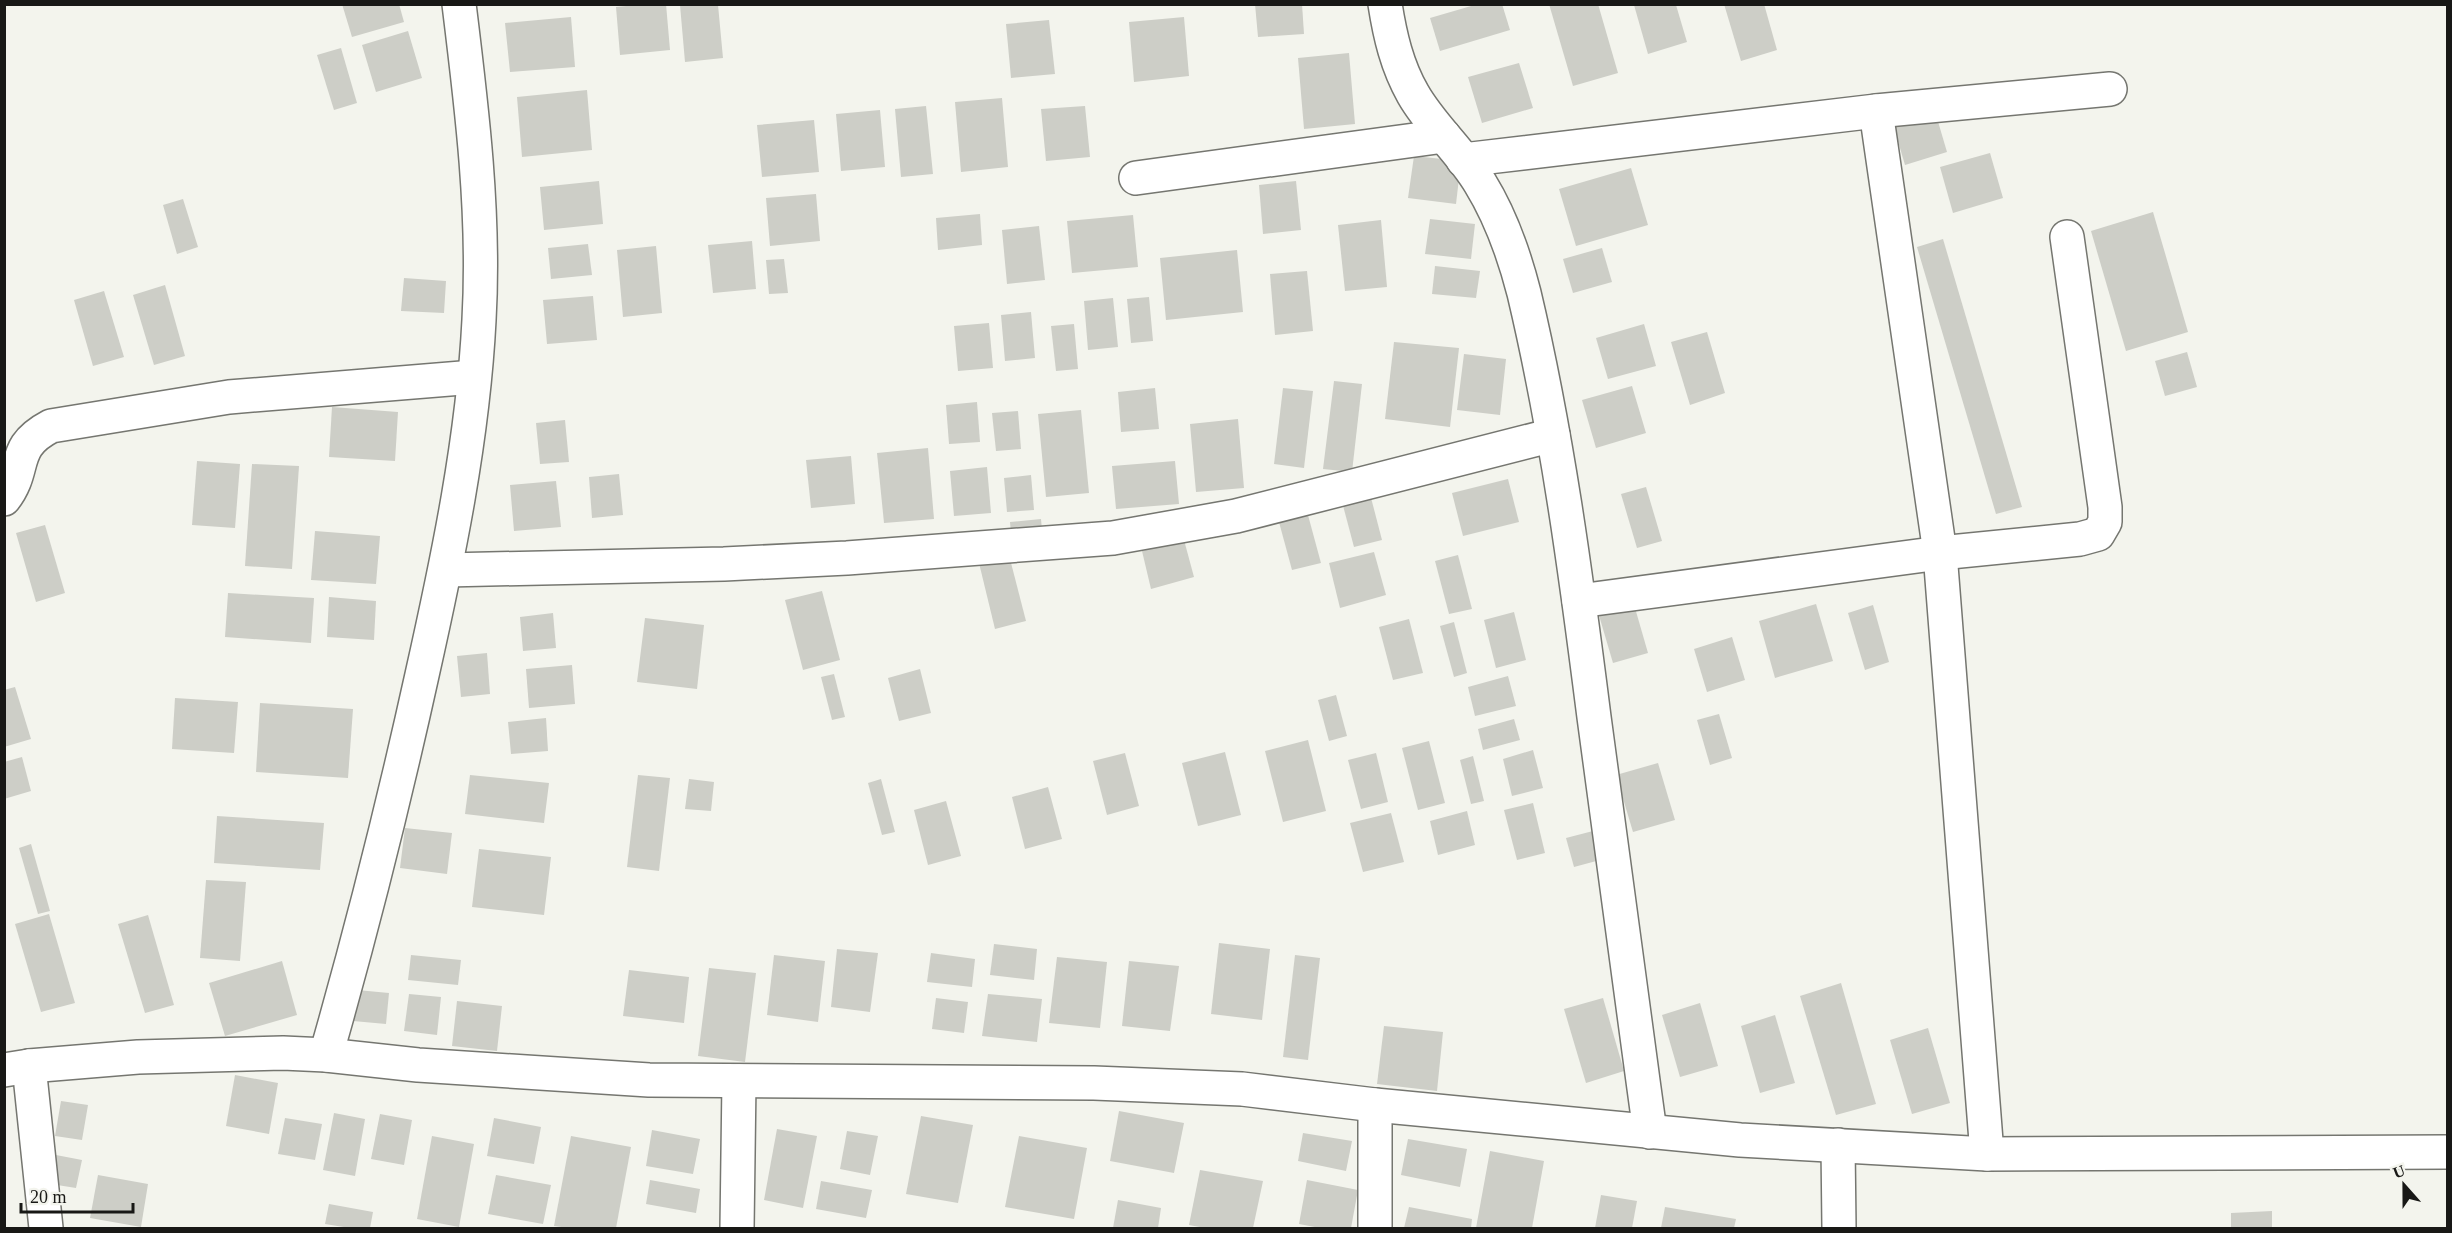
<svg xmlns="http://www.w3.org/2000/svg" width="2452" height="1233" font-family="'Times New Roman',serif">
	<style>
		.building { fill: #cdcec7 }
		.lines { fill: none; stroke-linecap: round; stroke-linejoin: round }
		.street-casing { stroke: #757670; stroke-width: 36 }
		.street { stroke: #fff; stroke-width: 33 }
	</style>
	<rect width="100%" height="100%" fill="#f3f4ed"/>
	<g class="building">
		<path d="M342,4h57l5,18 -52,15z"/>
		<path d="M646,4h20l4,46 -50,5 -4,-48z"/>
		<path d="M1255,4h47l2,30 -46,3z"/>
		<path d="M1478,4h24l8,26 -70,21 -10,-33z"/>
		<path d="M1549,4h49l20,69 -45,13z"/>
		<path d="M1724,4h40l13,46 -36,11z"/>
		<path d="M680,5h38l5,53 -38,4z"/>
		<path d="M1634,5h42l11,37 -39,12z"/>
		<path d="M571,17l4,50 -65,5 -5,-49z"/>
		<path d="M1184,17l5,59 -55,6 -5,-60z"/>
		<path d="M1049,20l6,54 -44,4 -5,-54z"/>
		<path d="M408,31l14,47 -46,14 -14,-47z"/>
		<path d="M341,48l16,55 -23,7 -17,-55z"/>
		<path d="M1349,53l6,71 -51,5 -6,-71z"/>
		<path d="M1519,63l14,45 -51,15 -14,-46z"/>
		<path d="M587,90l5,60 -70,7 -5,-60z"/>
		<path d="M1002,98l6,69 -47,5 -6,-70z"/>
		<path d="M926,106l7,68 -32,3 -6,-68z"/>
		<path d="M1085,106l5,51 -44,4 -5,-52z"/>
		<path d="M1934,108l13,44 -42,13 -13,-44z"/>
		<path d="M880,110l5,57 -44,4 -5,-57z"/>
		<path d="M814,120l5,52 -57,5 -5,-52z"/>
		<path d="M1990,153l13,45 -50,15 -13,-46z"/>
		<path d="M1414,156l47,5 -5,43 -48,-6z"/>
		<path d="M1631,168l17,57 -72,21 -17,-57z"/>
		<path d="M599,181l4,43 -59,6 -4,-43z"/>
		<path d="M1296,181l5,49 -38,4 -4,-49z"/>
		<path d="M816,194l4,47 -50,5 -4,-48z"/>
		<path d="M183,199l15,48 -21,7 -14,-49z"/>
		<path d="M2153,212l35,120 -62,19 -35,-120z"/>
		<path d="M980,214l2,31 -44,5 -2,-32z"/>
		<path d="M1133,215l5,52 -66,6 -5,-52z"/>
		<path d="M1430,219l45,5 -4,35 -46,-5z"/>
		<path d="M1381,220l6,67 -42,4 -7,-66z"/>
		<path d="M1039,226l6,54 -38,4 -5,-54z"/>
		<path d="M1943,239l79,268 -26,7 -79,-267z"/>
		<path d="M752,241l4,48 -43,4 -5,-48z"/>
		<path d="M588,244l4,31 -41,4 -3,-31z"/>
		<path d="M656,246l6,67 -39,4 -6,-67z"/>
		<path d="M1602,248l10,34 -39,11 -10,-34z"/>
		<path d="M1237,250l6,62 -77,8 -6,-62z"/>
		<path d="M784,259l4,34 -19,1 -3,-34z"/>
		<path d="M1435,266l45,5 -4,27 -44,-4z"/>
		<path d="M1307,271l6,60 -38,4 -5,-61z"/>
		<path d="M404,278l42,3 -2,32 -43,-2z"/>
		<path d="M165,285l20,71 -31,9 -21,-70z"/>
		<path d="M104,291l20,66 -31,9 -19,-66z"/>
		<path d="M593,296l4,44 -50,4 -4,-44z"/>
		<path d="M1149,297l4,44 -22,2 -4,-44z"/>
		<path d="M1113,298l5,49 -30,3 -4,-49z"/>
		<path d="M1031,312l4,46 -30,3 -4,-46z"/>
		<path d="M989,323l4,45 -35,3 -4,-45z"/>
		<path d="M1074,324l4,45 -22,2 -5,-45z"/>
		<path d="M1644,324l12,42 -48,13 -12,-41z"/>
		<path d="M1707,332l18,61 -35,12 -19,-63z"/>
		<path d="M1394,342l65,6 -9,79 -65,-8z"/>
		<path d="M2187,352l10,35 -32,9 -10,-35z"/>
		<path d="M1464,354l42,5 -6,56 -43,-5z"/>
		<path d="M1334,381l28,3 -10,88 -29,-3z"/>
		<path d="M1632,386l14,47 -50,15 -14,-48z"/>
		<path d="M1155,388l4,41 -38,3 -3,-40z"/>
		<path d="M1283,388l30,3 -9,77 -30,-4z"/>
		<path d="M977,402l3,40 -31,2 -3,-39z"/>
		<path d="M332,407l66,5 -3,49 -66,-4z"/>
		<path d="M1081,410l8,83 -43,4 -8,-83z"/>
		<path d="M1018,411l3,38 -25,2 -4,-38z"/>
		<path d="M1238,419l6,69 -48,4 -6,-68z"/>
		<path d="M565,420l4,42 -29,2 -4,-41z"/>
		<path d="M928,448l6,71 -50,4 -7,-70z"/>
		<path d="M851,456l4,48 -44,4 -5,-48z"/>
		<path d="M197,461l43,3 -5,64 -43,-3z"/>
		<path d="M1175,461l4,43 -63,5 -4,-43z"/>
		<path d="M252,464l47,2 -7,103 -47,-3z"/>
		<path d="M987,467l4,46 -37,3 -4,-45z"/>
		<path d="M619,474l4,41 -31,3 -3,-41z"/>
		<path d="M1031,475l3,35 -27,2 -3,-34z"/>
		<path d="M1508,479l11,43 -56,14 -11,-43z"/>
		<path d="M556,481l5,46 -47,4 -4,-46z"/>
		<path d="M1646,487l16,54 -25,7 -16,-54z"/>
		<path d="M1369,490l13,50 -28,7 -13,-49z"/>
		<path d="M1305,504l16,59 -29,7 -16,-59z"/>
		<path d="M1041,519l2,22 -31,3 -2,-22z"/>
		<path d="M45,525l20,68 -29,9 -20,-69z"/>
		<path d="M315,531l65,5 -4,48 -65,-4z"/>
		<path d="M1184,540l10,37 -43,12 -9,-38z"/>
		<path d="M1374,552l12,43 -46,13 -11,-45z"/>
		<path d="M1009,555l17,66 -31,8 -16,-66z"/>
		<path d="M1458,555l14,54 -23,5 -14,-53z"/>
		<path d="M822,591l18,69 -37,10 -18,-70z"/>
		<path d="M228,593l86,5 -3,45 -86,-6z"/>
		<path d="M329,597l47,4 -2,39 -47,-3z"/>
		<path d="M1633,601l15,52 -35,10 -15,-51z"/>
		<path d="M1816,604l17,57 -58,17 -16,-57z"/>
		<path d="M1873,605l16,57 -24,8 -17,-57z"/>
		<path d="M1514,612l12,48 -30,8 -12,-48z"/>
		<path d="M553,613l3,35 -33,3 -3,-34z"/>
		<path d="M645,618l59,7 -7,64 -60,-7z"/>
		<path d="M1409,619l14,54 -30,7 -14,-53z"/>
		<path d="M1454,622l13,51 -13,4 -14,-51z"/>
		<path d="M1732,637l13,43 -38,12 -13,-43z"/>
		<path d="M487,653l3,41 -29,3 -4,-41z"/>
		<path d="M572,665l3,39 -46,4 -3,-39z"/>
		<path d="M920,669l11,44 -32,8 -11,-43z"/>
		<path d="M834,674l11,43 -13,3 -11,-43z"/>
		<path d="M1508,676l8,30 -41,10 -7,-29z"/>
		<path d="M15,687l16,52 -27,8v-57z"/>
		<path d="M1336,695l11,41 -18,5 -11,-41z"/>
		<path d="M175,698l63,4 -4,51 -62,-4z"/>
		<path d="M260,703l93,6 -5,69 -92,-6z"/>
		<path d="M1719,714l13,44 -22,7 -13,-45z"/>
		<path d="M546,718l2,33 -37,3 -3,-32z"/>
		<path d="M1514,719l6,21 -37,10 -5,-21z"/>
		<path d="M1308,740l18,71 -43,11 -18,-71z"/>
		<path d="M1429,741l16,62 -27,7 -16,-62z"/>
		<path d="M1533,750l10,38 -31,8 -9,-37z"/>
		<path d="M1225,752l16,63 -43,11 -16,-63z"/>
		<path d="M1125,753l14,53 -32,9 -14,-54z"/>
		<path d="M1376,753l12,49 -27,7 -13,-49z"/>
		<path d="M1473,756l11,45 -13,3 -11,-44z"/>
		<path d="M22,757l9,34 -27,8v-37z"/>
		<path d="M1658,763l17,57 -42,12 -17,-57z"/>
		<path d="M470,775l79,8 -5,40 -79,-9z"/>
		<path d="M638,775l32,3 -11,93 -32,-4z"/>
		<path d="M689,779l25,3 -3,29 -26,-2z"/>
		<path d="M881,779l14,53 -13,3 -14,-52z"/>
		<path d="M1048,787l14,52 -37,10 -13,-52z"/>
		<path d="M946,801l15,55 -33,9 -14,-55z"/>
		<path d="M1533,803l12,50 -28,7 -13,-50z"/>
		<path d="M1467,811l8,34 -37,10 -8,-34z"/>
		<path d="M1391,813l13,49 -41,10 -13,-49z"/>
		<path d="M217,816l107,7 -4,47 -106,-7z"/>
		<path d="M405,828l47,5 -5,41 -47,-6z"/>
		<path d="M1593,831l7,29 -26,7 -8,-29z"/>
		<path d="M31,844l19,67 -12,3 -19,-66z"/>
		<path d="M479,849l72,8 -7,58 -72,-8z"/>
		<path d="M206,880l40,2 -6,79 -40,-3z"/>
		<path d="M49,914l26,89 -34,9 -26,-88z"/>
		<path d="M148,915l26,90 -29,8 -27,-89z"/>
		<path d="M1219,943l51,6 -8,71 -51,-6z"/>
		<path d="M994,944l43,5 -3,31 -44,-5z"/>
		<path d="M837,949l41,4 -8,59 -39,-5z"/>
		<path d="M931,953l44,6 -3,28 -45,-5z"/>
		<path d="M411,955l50,5 -3,25 -50,-5z"/>
		<path d="M774,955l51,6 -7,61 -51,-7z"/>
		<path d="M1295,955l25,3 -12,102 -25,-3z"/>
		<path d="M1057,957l50,5 -7,66 -51,-5z"/>
		<path d="M282,961l15,54 -72,21 -16,-53z"/>
		<path d="M1129,961l50,5 -9,65 -48,-5z"/>
		<path d="M709,968l47,5 -11,89 -47,-6z"/>
		<path d="M629,970l60,7 -5,46 -61,-7z"/>
		<path d="M1841,983l35,121 -40,11 -36,-119z"/>
		<path d="M357,990l32,3 -3,31 -33,-3z"/>
		<path d="M409,994l32,3 -4,38 -33,-4z"/>
		<path d="M988,994l54,5 -5,43 -55,-6z"/>
		<path d="M936,998l32,4 -4,31 -32,-4z"/>
		<path d="M1603,998l21,73 -38,12 -22,-74z"/>
		<path d="M457,1001l45,5 -5,45 -45,-5z"/>
		<path d="M1700,1003l18,63 -38,11 -18,-62z"/>
		<path d="M1775,1015l20,68 -35,10 -19,-67z"/>
		<path d="M1384,1026l59,6 -6,59 -60,-7z"/>
		<path d="M1928,1028l22,75 -38,11 -22,-74z"/>
		<path d="M235,1075l43,8 -9,51 -43,-8z"/>
		<path d="M61,1101l27,4 -6,35 -27,-4z"/>
		<path d="M1119,1111l65,12 -10,50 -64,-12z"/>
		<path d="M334,1113l31,6 -10,57 -32,-6z"/>
		<path d="M380,1114l32,6 -8,45 -33,-6z"/>
		<path d="M921,1116l52,9 -15,78 -52,-9z"/>
		<path d="M285,1118l37,6 -7,36 -37,-6z"/>
		<path d="M494,1118l47,9 -7,37 -47,-8z"/>
		<path d="M777,1129l40,7 -14,72 -39,-8z"/>
		<path d="M652,1130l48,9 -7,35 -47,-8z"/>
		<path d="M847,1131l31,5 -8,39 -30,-6z"/>
		<path d="M1303,1133l49,8 -6,30 -48,-10z"/>
		<path d="M432,1136l42,8 -15,83 -42,-8z"/>
		<path d="M571,1136l60,11 -15,81h-47l-15,-2z"/>
		<path d="M1019,1136l68,12 -13,71 -69,-12z"/>
		<path d="M1408,1139l59,10 -7,38 -59,-12z"/>
		<path d="M1490,1151l54,10 -12,67h-56z"/>
		<path d="M56,1155l26,5 -6,28 -25,-4z"/>
		<path d="M1200,1170l63,11 -10,47h-48l-16,-3z"/>
		<path d="M98,1175l50,9 -7,43 -51,-9z"/>
		<path d="M496,1175l55,10 -8,39 -55,-10z"/>
		<path d="M650,1180l50,9 -4,24 -50,-9z"/>
		<path d="M1307,1180l51,10 -7,38h-31l-21,-4z"/>
		<path d="M821,1181l51,9 -6,28 -50,-9z"/>
		<path d="M1601,1195l36,6 -5,27h-37z"/>
		<path d="M1118,1200l43,8 -3,20h-45z"/>
		<path d="M329,1204l44,8 -3,16h-20l-25,-4z"/>
		<path d="M1409,1207l63,12 -1,9h-67z"/>
		<path d="M1665,1207l71,12 -2,9h-73z"/>
		<path d="M2272,1211v17h-41v-15z"/>
	</g>
	<g class="lines">
		<g class="street-casing">
			<g id="street">
				<path d="M1385,4c5,32 12,62 28,90 18,32 48,57 67,89 21,34 34,71 44,110 33,139 52,282 70,424 19,139 37,277 56,415"/>
				<path d="M1876,111l64,442 47,601"/>
				<path d="M1463,160l413,-49 234,-22"/>
				<path d="M1136,178l308,-42"/>
				<path d="M4,499c24,-31 5,-51 47,-73l178,-29 245,-20"/>
				<path d="M446,570l278,-6 123,-6 266,-20 123,-22 317,-81"/>
				<path d="M1579,601l361,-48 140,-14 18,-5 7,-12v-15l-38,-270"/>
				<path d="M326,1055c36,-126 68,-253 96,-380 26,-116 51,-236 57,-355 6,-105 -7,-211 -20,-316"/>
				<path d="M29,1066l17,162"/>
				<path d="M4,1070l25,-4 109,-9 145,-4 43,2 92,10 231,15 445,3 148,6 133,16 365,35 247,14 461,-2"/>
				<path d="M1838,1145l1,83"/>
				<path d="M737,1228l2,-147"/>
				<path d="M1375,1228v-123"/>
			</g>
		</g>
		<use href="#street" class="street"/>
	</g>
	<rect width="2452" height="1233" fill="none" stroke="#181816" stroke-width="12"/>
	<g transform="translate(2404 1185) rotate(339)" stroke="#f3f4ed" stroke-width="4.5" paint-order="stroke">
	<path d="M0-4.5L10 22L0 15L-10 22Z" fill="#181816"/>
	<text y="-9" font-size="16" font-weight="bold" text-anchor="middle" fill="#181816">U</text>
	</g>
	<path d="M21 1203v9h112v-9" fill="none" stroke="#181816" stroke-width="3"/>
	<text x="30" y="1203" font-size="18" fill="#181816" stroke="#f3f4ed" stroke-width="4.5" paint-order="stroke">20 m</text>
</svg>
